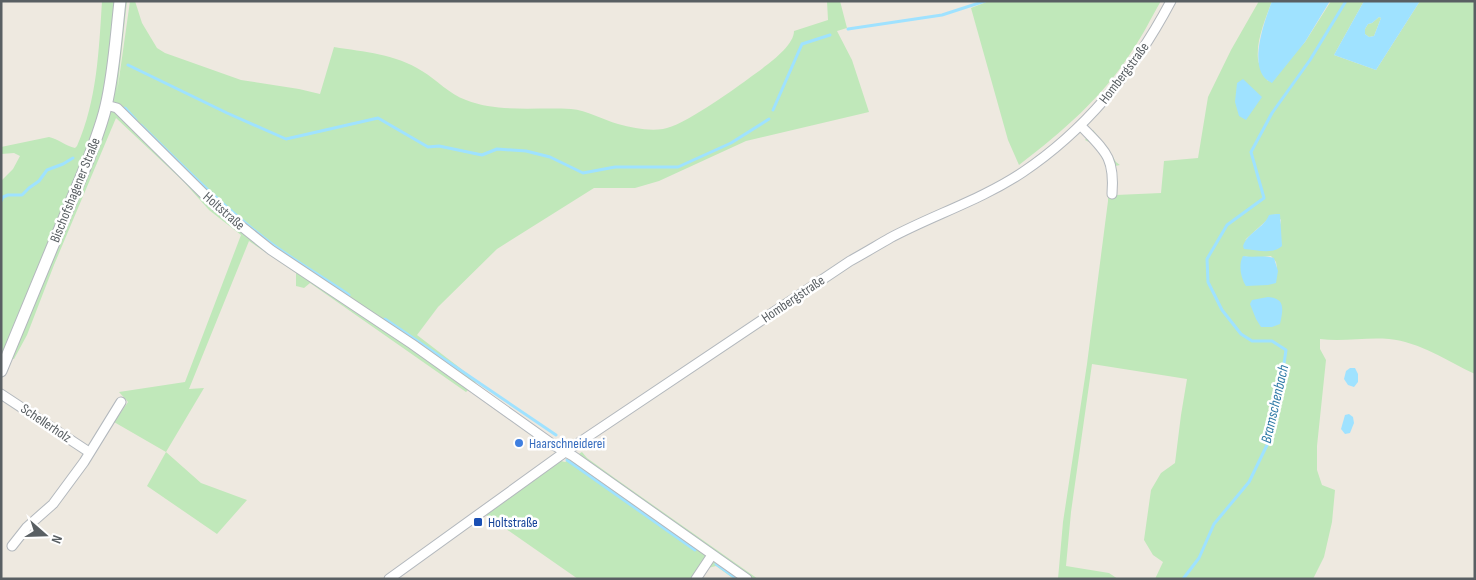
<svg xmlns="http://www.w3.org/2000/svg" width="1476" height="580" font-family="'Sofia Sans Condensed',sans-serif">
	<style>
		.green { fill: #c0e8ba; fill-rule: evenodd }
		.water { fill: #9fe2ff; fill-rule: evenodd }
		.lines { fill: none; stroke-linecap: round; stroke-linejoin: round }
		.stream { stroke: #9fe2ff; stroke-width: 3 }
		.minor-casing { stroke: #b3b8bd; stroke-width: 11 }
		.tertiary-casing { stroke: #b3b8bd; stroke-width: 13 }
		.minor { stroke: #fff; stroke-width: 9 }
		.tertiary { stroke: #fff; stroke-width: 11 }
		.shop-dot { fill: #3f7fe0; stroke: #fff; stroke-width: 2 }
		.transit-dot { fill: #1a4fb4; stroke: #fff; stroke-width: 2 }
		.labels { text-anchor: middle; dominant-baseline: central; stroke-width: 5; stroke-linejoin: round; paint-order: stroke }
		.street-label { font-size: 14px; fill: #595f63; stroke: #fff }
		.shop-label { font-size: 14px; fill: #366cbe; stroke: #fff; text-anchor: start }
		.transit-label { font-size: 14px; fill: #164399; stroke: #fff; text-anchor: start }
		.water-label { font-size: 15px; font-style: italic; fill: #307ba7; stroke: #fff }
	</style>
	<rect width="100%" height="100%" fill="#eee9e0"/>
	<g class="green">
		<path d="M102,1h25l-10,92 13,-92h5l7,22 15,25 8,5 76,27 58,9 21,5 14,-47c30,5 62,7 88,24 15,9 27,23 44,29 33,13 70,7 105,9 16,1 32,11 47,15 15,4 30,7 45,5 20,-3 67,-37 85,-50 13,-10 46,-31 46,-48l34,-11 -1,-19h13l7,27 -10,3 15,29 17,52 -123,29 -87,40 -24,7h-41l-97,61 -59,58 -21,28 60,46 -11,11 -156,-109 -6,5 -8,-2v-13l-47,-32 -60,148 15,-1 -38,64 35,31 46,17 -30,34 -70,-48 19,-34 -52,-30 14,-20 -9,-10 66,-10 56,-147 -32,-25 -26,-29 -67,-63 -62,147 -27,70 -13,24 -13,-2v-176l12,-12 7,-13 -6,-3 -13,1v-7l48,-10c9,2 17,9 26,11l2,-2c20,-45 22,-97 25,-145z"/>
		<path d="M989,1h172c-10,17 -18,34 -29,50 -29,46 -70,81 -113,114l-11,-25 -37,-132z"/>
		<path d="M1259,1h13c-6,17 -16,39 -14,58 1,8 6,15 10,22l37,-39 26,-41h33l-30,54 42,15 44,-69h55v373c-28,-13 -55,-32 -86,-35 -23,-2 -46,3 -69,0v10l6,11 -9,86v24l5,15 13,5 -3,32 -8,35 -11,22h-158l8,-17 -10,-7 -9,-15 7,-50 10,-17 14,-10 6,-48 6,-36 -95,-15 -21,148 -5,54 43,7 9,6h-60l5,-57 24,-158 21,-163v-29l-4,-14 -11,-14 -8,-4 8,-10 14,17 9,15 4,3 -5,1 1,29 45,-2 3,-32 34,-3 10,-61 23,-47zM1276,214l5,6 -1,5 -35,15c6,-5 26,-25 31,-26zM1243,256l11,2 17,-2 5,6 1,6z"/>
		<path d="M1379,17l2,1 -7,18 -5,1 -4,-3v-5l3,-5 4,-1z"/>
		<path d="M582,452l5,6 29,21 142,100h-24l-18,-13 -8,2 -8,11h-122l-92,-64 75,-54 4,1z"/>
	</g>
	<g class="water">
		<path d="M1272,1h58l-25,41 -33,41c-27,-11 -7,-63 0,-82z"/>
		<path d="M1364,1h56l-44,69 -42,-15zM1379,17l2,1 -7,18 -5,1 -4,-3v-5l3,-5 4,-1z"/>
		<path d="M1243,79l19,18 -16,23 -7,-4 -4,-14 2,-19z"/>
		<path d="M1276,214h4l2,32c-9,9 -25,4 -38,3l-1,-3c5,-14 21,-18 26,-31z"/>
		<path d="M1243,256c10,2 22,-1 31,2l4,13 -2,12 -8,2 -22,1c-5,-8 -8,-21 -3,-30z"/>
		<path d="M1268,297c18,1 15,13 12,27l-8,3h-11l-5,-8 -6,-15 2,-4z"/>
		<path d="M1350,368h5l3,6v8l-4,5 -6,-2 -4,-6 2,-8z"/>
		<path d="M1349,414l4,3 1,6 -4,10 -5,1 -4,-5 4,-14z"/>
	</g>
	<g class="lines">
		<g class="stream">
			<path d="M848,29l94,-14 43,-14"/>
			<path d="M128,65l99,48 59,26 92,-21 50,29 11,-1 43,9 15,-6 29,2 24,6 33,16 32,-6h63l53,-24 38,-24"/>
			<path d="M125,108l11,12"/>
			<path d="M773,110l29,-66 28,-9"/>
			<path d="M141,125c42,41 84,84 131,119 25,18 52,34 77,51"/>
			<path d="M1,201l2,-4 5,-2h14l7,-7 10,-7 8,-11 16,-6 10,-6"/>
			<path d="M385,319l171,116"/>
			<path d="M567,460l128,90"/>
			<path d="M716,564l21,15"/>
			<path d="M1183,579l16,-21 15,-34 35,-42 20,-41 8,-31 9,-60 -14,-9h-20l-11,-7 -19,-24 -14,-28 -1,-23 20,-34 37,-27 -13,-46 21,-39 38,-53 36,-59"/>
		</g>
		<g class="minor-casing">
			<g id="minor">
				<path d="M106,105l11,3 99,98 55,44 141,94 143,102 18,10 174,123"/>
				<path d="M1081,126c24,25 34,31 31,68"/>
				<path d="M1,394l88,58"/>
				<path d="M12,546l15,-19 26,-23 31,-42 37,-60"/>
				<path d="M389,579l176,-127 285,-191c13,-7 26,-15 40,-23 43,-23 91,-38 133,-66 64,-43 112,-103 148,-171"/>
				<path d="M696,579l16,-24"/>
			</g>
		</g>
		<g class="tertiary-casing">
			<path id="tertiary" d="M1,371l88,-213c6,-17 13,-34 17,-52 8,-34 10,-70 14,-105"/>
		</g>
		<use href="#minor" class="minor"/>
		<use href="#tertiary" class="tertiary"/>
	</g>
	<circle class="shop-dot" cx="519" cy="443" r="5"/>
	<rect class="transit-dot" x="473" y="517" width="10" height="10" rx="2.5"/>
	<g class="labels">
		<g class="street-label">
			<text transform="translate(1124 73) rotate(-53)">Hombergstraße</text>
			<text transform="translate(75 190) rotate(-68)">Bischofshagener Straße</text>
			<text transform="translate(224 211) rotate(41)">Holtstraße</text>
			<text transform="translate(793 299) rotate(-34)">Hombergstraße</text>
			<text transform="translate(46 423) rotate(34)">Schellerholz</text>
		</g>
		<g class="shop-label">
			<text x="529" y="443">Haarschneiderei</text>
		</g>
		<g class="transit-label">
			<text x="488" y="522">Holtstraße</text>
		</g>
		<g class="water-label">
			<text transform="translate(1275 404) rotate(-77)">Bramschenbach</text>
		</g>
	</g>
	<rect width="1476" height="580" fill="none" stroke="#595f63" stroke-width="5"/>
	<g transform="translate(45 535) rotate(110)" stroke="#ffffff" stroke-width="4" paint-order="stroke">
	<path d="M0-4L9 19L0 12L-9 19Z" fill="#595f63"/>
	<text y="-8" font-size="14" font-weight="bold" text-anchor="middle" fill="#595f63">N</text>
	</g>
</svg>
